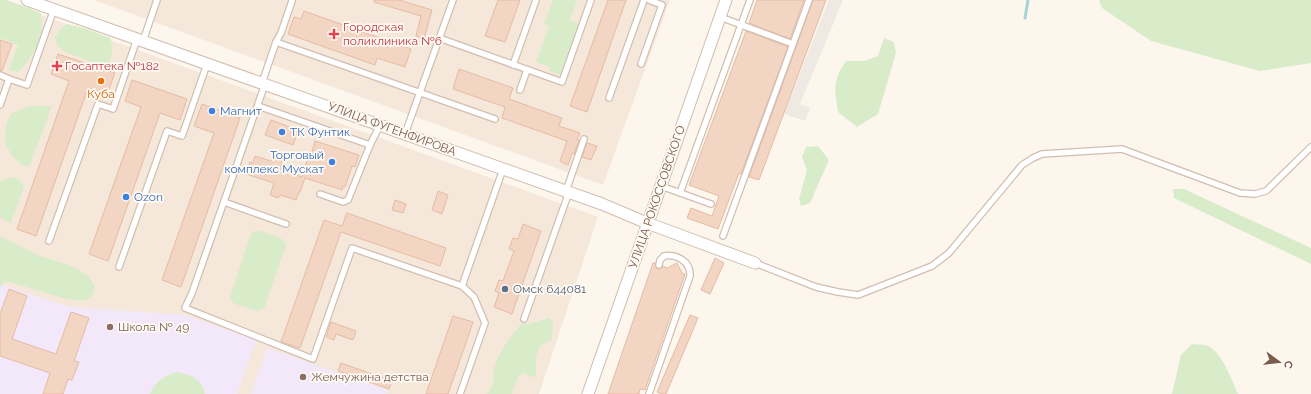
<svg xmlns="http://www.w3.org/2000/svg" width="1311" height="394" font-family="Raleway,sans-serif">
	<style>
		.residential { fill: #f5e8da }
		.industrial { fill: #efe9e4 }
		.education { fill: #f3e8fa }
		.green { fill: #d8ecc9 }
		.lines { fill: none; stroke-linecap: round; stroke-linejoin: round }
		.stream { stroke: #a5d3da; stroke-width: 3 }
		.building { fill: #f3d5c3; stroke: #e6bba3 }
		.service-casing { stroke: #d1beb0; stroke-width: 8 }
		.minor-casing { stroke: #d1beb0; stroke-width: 13 }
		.service { stroke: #fff; stroke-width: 5.5 }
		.minor { stroke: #fff; stroke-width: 11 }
		.health-dot { fill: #e0444e; stroke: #fffaf3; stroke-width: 1.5 }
		.food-dot { fill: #e8710a; stroke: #fffaf3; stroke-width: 1.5 }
		.shop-dot { fill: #3f7fe0; stroke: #fffaf3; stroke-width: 1.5 }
		.service-dot { fill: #5c6f8a; stroke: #fffaf3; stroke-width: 1.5 }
		.education-dot { fill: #8d6e63; stroke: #fffaf3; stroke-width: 1.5 }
		.labels { text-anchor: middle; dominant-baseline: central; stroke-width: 3.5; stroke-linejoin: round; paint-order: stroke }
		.health-label { font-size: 12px; fill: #be3a42; stroke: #fffaf3; text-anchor: start }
		.food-label { font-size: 12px; fill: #c56008; stroke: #fffaf3 }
		.shop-label { font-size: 12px; fill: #366cbe; stroke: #fffaf3; text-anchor: start }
		.street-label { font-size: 12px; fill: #7a5c4d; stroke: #fffaf3 }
		.service-label { font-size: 12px; fill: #4e5e75; stroke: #fffaf3; text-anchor: start }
		.education-label { font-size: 12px; fill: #785e54; stroke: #fffaf3; text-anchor: start }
	</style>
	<rect width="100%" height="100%" fill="#fdf6ec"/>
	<g class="residential">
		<path d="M0,0l598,217 -59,177h-539z"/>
		<path d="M94,0h576l-67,185z"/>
	</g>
	<path class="industrial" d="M829,0h14l-43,104 10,4 -5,13 -21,-7z"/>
	<g class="education">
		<path d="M0,284l69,23 116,8 71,25 -19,54h-237z"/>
		<path d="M267,348l121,42 -1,4h-136z"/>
	</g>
	<g class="green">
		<path d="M0,0h7l34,13c0,7 1,14 0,20 -3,13 -13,31 -23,39l-9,-2 9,-25 -18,-7z"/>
		<path d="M553,0h24l-7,20 9,4 -18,51 -12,-4 2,-4 -15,-5 13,-36 -5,-2z"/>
		<path d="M1099,0h212v63l-51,8 -109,-30 -49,-33z"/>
		<path d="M67,24l20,5 23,9 3,9 -5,21 -43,-16 -8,-7 -2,-8 5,-7z"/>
		<path d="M884,38l10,4 2,11 -18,61 -21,13 -19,-15c-3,-22 -6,-31 8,-51h18l14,-5z"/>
		<path d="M33,106h19l-23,61 -7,-2 -10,-9 -7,-13 1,-18 5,-11 10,-5z"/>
		<path d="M818,146l11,14 -19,43 -9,3 -2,-7 8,-29 -5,-13 4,-10z"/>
		<path d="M12,177l8,4 4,5 -13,37 -11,-6v-36z"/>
		<path d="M1173,189h11l127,59v16l-137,-66z"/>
		<path d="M254,231h6l20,7 3,2 3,5 -21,61 -2,3 -5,2 -23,-7 -3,-2 -2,-5 20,-61z"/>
		<path d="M0,236l40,20 29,9 13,7 7,5 6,10 -2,8 -8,6 -19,-2 -60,-18 -6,6z"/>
		<path d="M549,318l4,4 -1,17 -13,8 -3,11v18l-6,1 -5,-4 -7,3 -6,18h-25c11,-14 4,-15 8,-29 5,-15 17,-30 27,-42l7,1z"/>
		<path d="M1192,344c5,1 12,0 16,2 14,6 24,35 30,48h-66l9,-39z"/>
		<path d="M177,372c13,2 25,7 28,22h-55c5,-13 14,-18 27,-22z"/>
	</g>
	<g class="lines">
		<path class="stream" d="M1025,18l3,-18"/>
	</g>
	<g class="building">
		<path d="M374,0h25l33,10 -8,29 -8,-3 5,-20 -47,-14z"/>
		<path d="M498,0h22l-15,42 -20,-6z"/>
		<path d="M608,0h18l-39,112 -17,-6z"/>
		<path d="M757,0h47l-14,39 -41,-16z"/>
		<path d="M813,0h13l-67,180 -10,-3z"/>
		<path d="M304,11l107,38 -6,18 -28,-9 -2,7 -87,-31 6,-17 7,2z"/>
		<path d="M746,31l42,16 -47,127 -2,-1 -21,56 -31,-11 4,-10 21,8 7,-20 -30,-11z"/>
		<path d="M0,40l12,4 -10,27h-2z"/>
		<path d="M58,54l57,19 -8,21 -19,-6 -52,148 -19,-7 52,-148 -18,-7z"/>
		<path d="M459,69l54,19 -4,11 53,19 -3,8 21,7 -3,6 2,1 -5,14 -2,-1 -4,12 -8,-4 7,-20 -65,-23 3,-11 -52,-18z"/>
		<path d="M132,80l55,19 -7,21 -20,-7 -52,148 -19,-7 52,-147 -16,-6z"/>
		<path d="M202,104l38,14 -59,169 -19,-7 52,-147 -20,-7z"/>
		<path d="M271,120l27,10 -5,15 -28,-10z"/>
		<path d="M315,141l44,14 -4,12 -3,-1 -7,21 -2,-1 -1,4 -37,-12 -5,14h-1l-3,8 -16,-5 -2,3 -8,-3 4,-12 -28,-9 4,-12 3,1 2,-7 16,5 1,-3 11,4 -3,7 22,8 8,-26 2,1z"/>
		<path d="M587,143l10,3 -6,14 -9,-3z"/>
		<path d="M438,191l10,4 -6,19 -10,-4z"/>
		<path d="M395,200l11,4 -3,9 -11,-3z"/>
		<path d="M347,213l99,35 -6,18 -99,-34 -41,116 -19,-6 43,-122 18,6z"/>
		<path d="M523,224l18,7 -29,83 -18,-7 5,-14 -4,-2 4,-11 4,1 11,-30 -5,-2 4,-11 5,1z"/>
		<path d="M715,258l9,5 -14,31 -9,-4z"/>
		<path d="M653,263h2l1,5 3,1 4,-3 4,2 10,-5 5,10 3,1 -40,116 -5,-1 -1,5h-31z"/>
		<path d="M9,289l18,7 -15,43 44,15 15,-42 18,6 -15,43 5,1 -7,18 -4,-1 -5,15h-20l7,-21 -50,-17v-42z"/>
		<path d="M690,315l8,3 -32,76h-4l-5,-2z"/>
		<path d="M453,316l20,6 -6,18 -19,54h-22z"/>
		<path d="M331,322l25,9 -3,9 -17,-6 -2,6 -8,-3z"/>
		<path d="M341,363l51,18 -3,8 -51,-18z"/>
	</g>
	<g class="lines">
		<g class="service-casing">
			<g id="service">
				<path d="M720,17l73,27"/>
				<path d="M439,38l123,44 29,-82"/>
				<path d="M143,41l14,-41"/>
				<path d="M276,42l5,-9 11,-32"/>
				<path d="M641,64l21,-59 -13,-5"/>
				<path d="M513,65l23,-65"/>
				<path d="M0,75l9,4"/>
				<path d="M262,83l14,-41 219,77"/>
				<path d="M265,84l-73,209 -7,15 128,51 39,-111 110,38"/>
				<path d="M520,90l7,-20"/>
				<path d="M609,98l35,-98"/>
				<path d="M0,105l9,-26 18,6 27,-76"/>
				<path d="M258,106l112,39"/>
				<path d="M405,134l48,-134"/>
				<path d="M661,186l50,18"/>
				<path d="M566,191l18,-52"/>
				<path d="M680,193l70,-193"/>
				<path d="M320,194l23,8 5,-2 22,-55 10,-20"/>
				<path d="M224,202l62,22"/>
				<path d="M723,236l86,-236"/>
				<path d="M49,241l49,-137 15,5 24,-70"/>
				<path d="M755,263l61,24 22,5 20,3 74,-29 17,-13 73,-88 11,-7 9,-4 80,-5 118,44 15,1 11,-3 45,-44"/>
				<path d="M119,267l48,-136 15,5 25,-72"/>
				<path d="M524,319l45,-127"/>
				<path d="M460,394l25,-71 -11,-26 -12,-11 41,-117"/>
				<path d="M649,394l41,-118c1,-15 -14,-22 -26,-20l-4,4 -1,5"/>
			</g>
		</g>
		<g class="minor-casing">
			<g id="minor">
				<path d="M27,0l575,204 45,19 108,40"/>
				<path d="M588,394l138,-394"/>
			</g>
		</g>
		<use href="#service" class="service"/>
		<use href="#minor" class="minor"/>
	</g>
	<g class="health-dot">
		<path d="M332 28h4v4h4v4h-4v4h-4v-4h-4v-4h4z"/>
		<path d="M55 60h4v4h4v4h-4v4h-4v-4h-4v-4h4z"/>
	</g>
	<circle class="food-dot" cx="101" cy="81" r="4"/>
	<g class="shop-dot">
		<circle cx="212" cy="111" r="4"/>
		<circle cx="282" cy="132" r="4"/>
		<circle cx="332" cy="162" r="4"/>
		<circle cx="126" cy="197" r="4"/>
	</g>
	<circle class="service-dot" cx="505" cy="289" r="4"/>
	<g class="education-dot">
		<circle cx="110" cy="327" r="4"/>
		<circle cx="303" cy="377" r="4"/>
	</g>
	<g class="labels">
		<g class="health-label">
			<text x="343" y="27">Городская<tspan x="343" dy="14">поликлиника №6</tspan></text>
			<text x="65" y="66">Госаптека №182</text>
		</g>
		<g class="food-label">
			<text x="101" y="94">Куба</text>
		</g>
		<g class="shop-label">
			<text x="220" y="111">Магнит</text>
			<text x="290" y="132">ТК Фунтик</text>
			<text x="324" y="155" text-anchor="end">Торговый<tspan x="324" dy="14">комплекс Мускат</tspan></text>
			<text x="134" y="197">Ozon</text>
		</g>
		<g class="street-label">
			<text transform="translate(392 129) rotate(20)">УЛИЦА ФУГЕНФИРОВА</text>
			<text transform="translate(657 197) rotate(-71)">УЛИЦА РОКОССОВСКОГО</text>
		</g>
		<g class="service-label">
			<text x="513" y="289">Омск 644081</text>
		</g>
		<g class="education-label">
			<text x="118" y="327">Школа № 49</text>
			<text x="311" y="377">Жемчужина детства</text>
		</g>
	</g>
	<g transform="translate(1279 362) rotate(105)" stroke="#fffaf3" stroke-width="3" paint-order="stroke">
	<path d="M0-3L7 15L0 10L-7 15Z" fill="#7a5c4d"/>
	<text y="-6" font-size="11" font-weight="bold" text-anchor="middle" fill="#7a5c4d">С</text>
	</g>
</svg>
